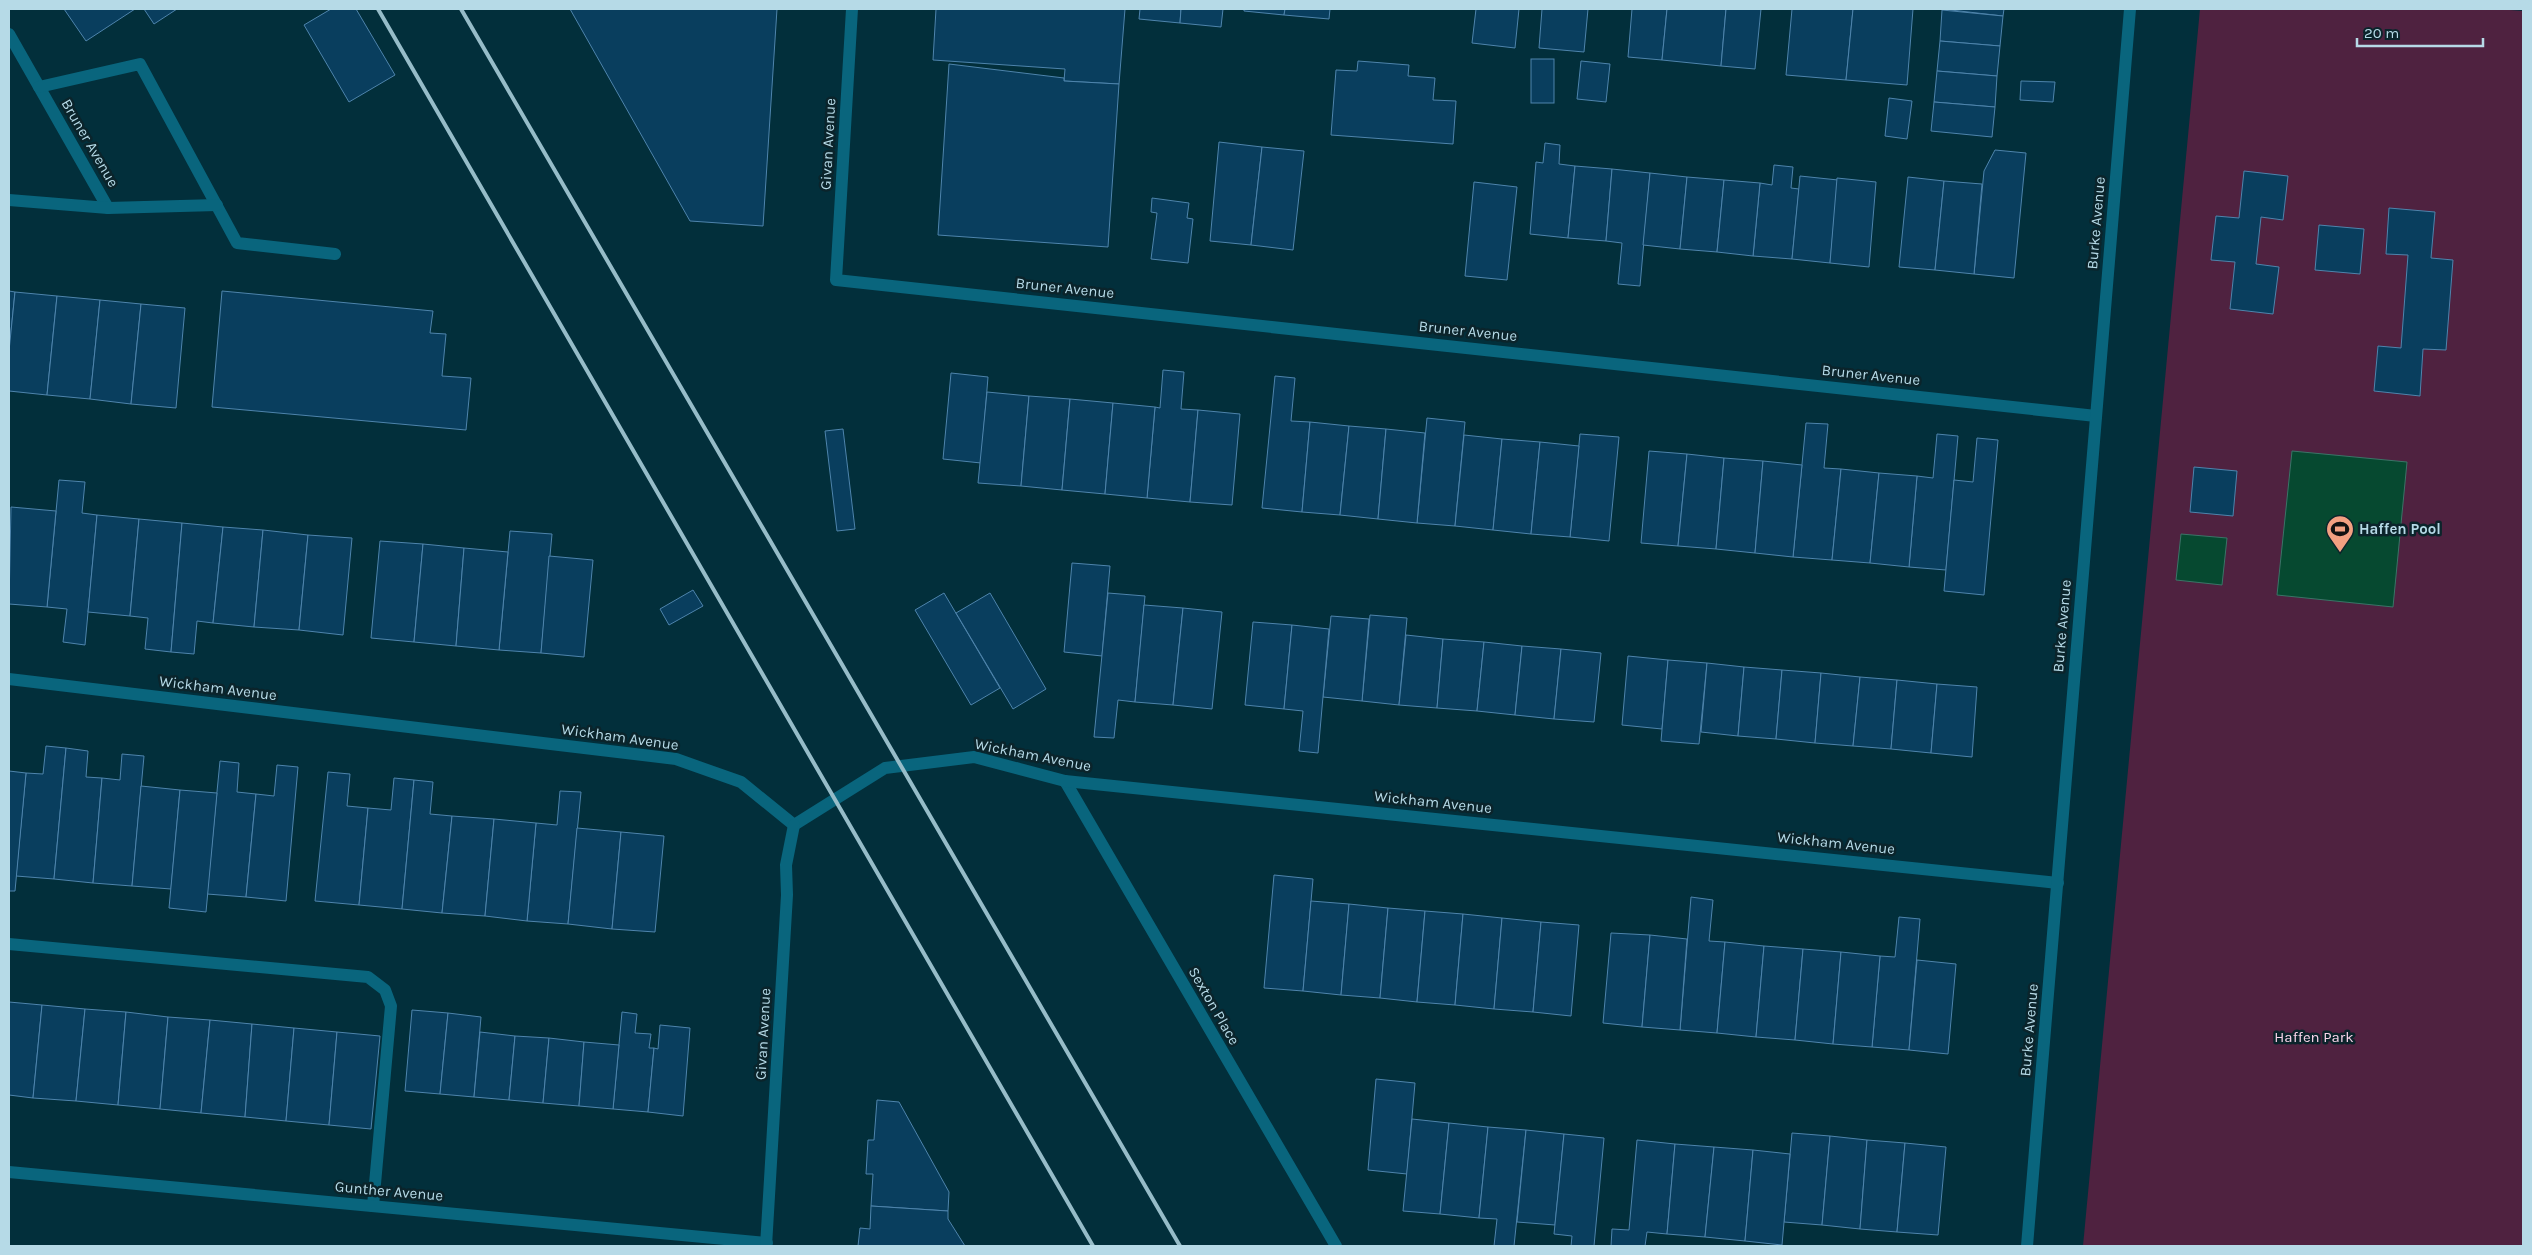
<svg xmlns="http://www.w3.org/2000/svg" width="2532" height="1255" font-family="Karla,sans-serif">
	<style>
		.green { fill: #4f2240 }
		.water { fill: #064930; stroke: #3b7467 }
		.building { fill: #093e5e; stroke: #4e84ac }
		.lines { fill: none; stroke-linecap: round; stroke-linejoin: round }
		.minor { stroke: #09657d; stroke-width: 12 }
		.rail { stroke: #96bcc8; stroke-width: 4 }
		.labels { text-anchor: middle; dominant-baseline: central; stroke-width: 5; stroke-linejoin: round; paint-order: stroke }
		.street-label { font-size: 15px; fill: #b6dae7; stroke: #0b242b }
		.poi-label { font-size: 15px; font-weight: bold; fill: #b6dae7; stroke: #0b242b; text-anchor: start }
		.park-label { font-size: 15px; fill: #fad5eb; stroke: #0b242b }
	</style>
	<rect width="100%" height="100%" fill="#022f3b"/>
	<path class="green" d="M2200,9h297l26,2v1235h-440z"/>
	<g class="water">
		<path d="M2292,451l115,11 -14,145 -116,-12z"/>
		<path d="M2181,534l46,4 -5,47 -46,-5z"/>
	</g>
	<g class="building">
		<path d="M64,9h71l-49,32z"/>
		<path d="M144,9h33l-23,15z"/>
		<path d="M331,9h25l39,66 -46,27 -45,-77z"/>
		<path d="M570,9h207l-14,217 -73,-5z"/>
		<path d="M936,9h189l-6,75 -55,-3 1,-12 -132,-9z"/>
		<path d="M1140,9h41l-1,14 -41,-4z"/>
		<path d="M1181,9h42l-2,18 -41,-4z"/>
		<path d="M1244,9h41l-1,6 -40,-4z"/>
		<path d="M1285,9h45l-1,10 -45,-4z"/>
		<path d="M1476,9h43l-4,39 -43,-5z"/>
		<path d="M1542,9h46l-4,43 -45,-4z"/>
		<path d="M1632,9h35l-5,51 -34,-3z"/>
		<path d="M1667,9h59l-5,57 -59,-6z"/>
		<path d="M1726,9h35l-6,60 -34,-3z"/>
		<path d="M1792,9h61l-7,71 -60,-5z"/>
		<path d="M1853,9h60l-6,76 -61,-5z"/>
		<path d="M1942,9h62l-1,7z"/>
		<path d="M1942,10l61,6 -3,30 -60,-5z"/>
		<path d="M1940,41l60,5 -3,30 -60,-5z"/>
		<rect x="1531" y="59" width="23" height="44"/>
		<path d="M1358,61l51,4 -1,11 27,2 -2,22 23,1 -3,43 -122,-9 5,-65 21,1z"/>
		<path d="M1581,61l29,3 -4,38 -29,-3z"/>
		<path d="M949,64l115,14v3l55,3 -11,163 -170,-12z"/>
		<path d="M1937,71l60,5 -2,31 -61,-5z"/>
		<path d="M2021,81l34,1 -2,20 -33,-2z"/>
		<path d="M1889,98l23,3 -5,38 -22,-3z"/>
		<path d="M1934,102l61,5 -3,30 -61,-6z"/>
		<path d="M1219,142l43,5 -11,98 -41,-4z"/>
		<path d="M1545,143l15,2 -1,19 16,2 -7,72 -38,-4 6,-72 7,1z"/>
		<path d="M1262,147l42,4 -11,99 -42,-5z"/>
		<path d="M1995,150l31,3 -12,125 -40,-4 10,-103z"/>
		<path d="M1774,165l19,2 -2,21 8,1 -7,70 -39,-3 7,-73 12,2z"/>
		<path d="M1575,166l37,3 -6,72 -38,-3z"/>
		<path d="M1612,169l38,4 -10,113 -22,-2 4,-41 -16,-2z"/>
		<path d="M2244,171l44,5 -5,44 -22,-3 -5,47 23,3 -6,47 -43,-5 5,-47 -24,-2 5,-44 23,2z"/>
		<path d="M1650,173l37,4 -7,72 -37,-4z"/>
		<path d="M1800,176l38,4 -8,83 -38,-4z"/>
		<path d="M1687,177l37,3 -7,72 -37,-3z"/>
		<path d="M1908,177l36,4 -9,89 -36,-3z"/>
		<path d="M1837,178l39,4 -7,85 -39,-4z"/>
		<path d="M1724,180l36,3 -7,73 -36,-4z"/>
		<path d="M1944,181l38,3 -8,90 -39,-4z"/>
		<path d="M1474,182l43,5 -10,93 -42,-4z"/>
		<path d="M1152,198l37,5 -2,15 6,1 -5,44 -37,-4 6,-46 -6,-1z"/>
		<path d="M2389,208l46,4 -4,46 22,2 -7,90 -23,-1 -3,47 -46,-5 4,-45 23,2 7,-93 -22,-1z"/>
		<path d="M2319,225l45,4 -4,45 -45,-4z"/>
		<path d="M9,291l6,1 -6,59z"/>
		<path d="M222,291l211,20 -3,22 16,1 -4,42 29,2 -5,52 -254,-23z"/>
		<path d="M15,292l42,4 -10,99 -38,-4v-40z"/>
		<path d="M57,296l43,4 -10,99 -43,-4z"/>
		<path d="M100,300l41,4 -10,100 -41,-5z"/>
		<path d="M141,304l44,4 -9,100 -45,-4z"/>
		<path d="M1163,370l21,2 -3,37 17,1 -8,92 -43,-4 8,-91 5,1z"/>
		<path d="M951,373l37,4 -7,86 -38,-4z"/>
		<path d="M1275,376l20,2 -4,43 19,1 -8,90 -40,-4z"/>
		<path d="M987,392l42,4 -8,90 -43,-3z"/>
		<path d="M1029,396l41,3 -8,91 -41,-4z"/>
		<path d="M1070,399l43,4 -8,91 -43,-4z"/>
		<path d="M1113,403l42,4 -8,91 -42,-4z"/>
		<path d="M1198,410l42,4 -8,91 -42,-3z"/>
		<path d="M1427,418l38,4 -10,104 -38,-3z"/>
		<path d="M1310,422l39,4 -9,89 -38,-3z"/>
		<path d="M1806,423l22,1 -4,44 17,1 -9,91 -39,-3z"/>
		<path d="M1349,426l37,3 -8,90 -38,-4z"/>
		<path d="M843,429l12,100 -18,2 -12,-100z"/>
		<path d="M1386,429l39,4 -8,90 -39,-4z"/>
		<path d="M1580,434l39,3 -10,104 -39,-4z"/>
		<path d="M1937,434l21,2 -12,134 -37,-3 8,-91 16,2z"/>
		<path d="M1464,435l38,4 -9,91 -38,-4z"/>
		<path d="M1977,438l21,2 -14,155 -40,-4 10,-111 19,2z"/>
		<path d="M1502,439l38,3 -9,92 -38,-4z"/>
		<path d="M1540,442l39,4 -9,91 -39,-3z"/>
		<path d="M1649,451l38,3 -9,92 -37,-3z"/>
		<path d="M1687,454l37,4 -8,91 -38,-3z"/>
		<path d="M1724,458l39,3 -8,92 -39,-4z"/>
		<path d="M1763,461l39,4 -9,92 -38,-4z"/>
		<path d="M2194,467l43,4 -4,45 -43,-4z"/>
		<path d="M1841,469l38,4 -9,90 -38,-3z"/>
		<path d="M1879,473l38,3 -8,91 -39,-4z"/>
		<path d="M59,480l26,2 -3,31 15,2 -12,130 -22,-3 4,-33 -20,-2z"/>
		<path d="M11,507l45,4 -9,96 -38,-3z"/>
		<path d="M97,515l42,4 -9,97 -42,-4z"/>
		<path d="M139,519l43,4 -11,129 -26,-3 3,-31 -18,-2z"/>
		<path d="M182,523l41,4 -10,96 -16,-2 -3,33 -23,-2z"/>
		<path d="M223,527l40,3 -9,97 -41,-4z"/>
		<path d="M263,530l45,5 -9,95 -45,-3z"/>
		<path d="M510,531l42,3 -11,119 -42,-3z"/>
		<path d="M308,535l44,3 -9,97 -44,-5z"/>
		<path d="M380,541l43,3 -9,98 -43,-4z"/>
		<path d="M423,544l41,4 -8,98 -42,-4z"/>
		<path d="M464,548l44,4 -9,98 -43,-4z"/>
		<path d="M549,556l44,4 -9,97 -43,-4z"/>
		<path d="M1072,563l38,3 -8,90 -38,-4z"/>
		<path d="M693,590l10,16 -34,19 -9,-16z"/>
		<path d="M944,593l56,95 -29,17 -56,-95z"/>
		<path d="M990,593l56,96 -33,20 -57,-96z"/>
		<path d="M1108,593l37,3 -10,106 -17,-2 -4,38 -20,-1z"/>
		<path d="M1144,605l39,3 -10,97 -38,-3z"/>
		<path d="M1183,608l39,4 -10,97 -39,-4z"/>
		<path d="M1370,615l37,3 -8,87 -37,-4z"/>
		<path d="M1331,616l38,3 -7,82 -39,-4z"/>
		<path d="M1253,622l39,3 -8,84 -39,-4z"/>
		<path d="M1292,625l37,4 -11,124 -19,-2 4,-40 -19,-2z"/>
		<path d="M1406,635l37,4 -6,69 -38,-3z"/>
		<path d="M1443,639l41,3 -7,69 -40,-3z"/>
		<path d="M1484,642l38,4 -7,69 -38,-4z"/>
		<path d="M1522,646l39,3 -7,70 -39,-4z"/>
		<path d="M1561,649l40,4 -7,69 -40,-3z"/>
		<path d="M1628,656l40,4 -6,69 -40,-4z"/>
		<path d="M1668,660l39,3 -8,81 -38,-3z"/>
		<path d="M1707,663l37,4 -6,69 -37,-4z"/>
		<path d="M1744,667l38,3 -6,69 -38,-3z"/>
		<path d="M1782,670l39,3 -6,70 -39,-4z"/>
		<path d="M1821,673l39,4 -7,69 -38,-3z"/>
		<path d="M1860,677l37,3 -6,69 -38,-3z"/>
		<path d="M1897,680l40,4 -6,69 -40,-4z"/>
		<path d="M1937,684l40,3 -5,70 -41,-4z"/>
		<path d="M46,746l20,2 -12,131 -38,-3 10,-103 17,1z"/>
		<path d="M66,748l22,3 -2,26 16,1 -9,105 -39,-4z"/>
		<path d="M122,754l22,2 -12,130 -39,-3 9,-105 18,2z"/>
		<path d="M220,761l19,2 -2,29 19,2 -10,103 -39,-3z"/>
		<path d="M277,765l21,2 -12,134 -40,-4 10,-103 18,2z"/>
		<path d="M9,771l17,2 -11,118h-6z"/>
		<path d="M328,772l22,2 -3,32 21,2 -9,97 -44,-4z"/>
		<path d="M394,778l20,2 -12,129 -43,-4 9,-97 23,2z"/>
		<path d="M414,780l19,2 -3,32 22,2 -10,97 -40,-4z"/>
		<path d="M141,786l39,4 -9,99 -39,-3z"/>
		<path d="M180,790l37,3 -11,119 -37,-4z"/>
		<path d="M560,791l21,1 -13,132 -41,-3 9,-98 21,2z"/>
		<path d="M452,816l42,3 -9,97 -43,-3z"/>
		<path d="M494,819l42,4 -9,98 -42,-5z"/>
		<path d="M577,828l44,4 -9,97 -44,-5z"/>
		<path d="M621,832l43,4 -9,96 -43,-3z"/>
		<path d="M1274,875l39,4 -10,112 -39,-3z"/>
		<path d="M1691,897l22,3 -4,41 16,1 -8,91 -37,-3z"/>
		<path d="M1311,901l38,3 -8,91 -38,-4z"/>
		<path d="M1349,904l39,4 -8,90 -39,-3z"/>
		<path d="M1388,908l37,3 -8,91 -37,-4z"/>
		<path d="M1425,911l38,3 -8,91 -38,-3z"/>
		<path d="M1463,914l39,4 -8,91 -39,-4z"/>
		<path d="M1899,917l21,2 -11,131 -37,-3 8,-91 15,1z"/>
		<path d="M1502,918l39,4 -8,90 -39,-3z"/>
		<path d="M1541,922l38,3 -8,91 -38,-4z"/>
		<path d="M1611,933l39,2 -8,92 -39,-4z"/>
		<path d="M1650,935l37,4 -7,91 -38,-3z"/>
		<path d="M1725,942l39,4 -8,91 -39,-4z"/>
		<path d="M1764,946l39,3 -8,91 -39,-3z"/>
		<path d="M1803,949l38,3 -8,92 -38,-4z"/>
		<path d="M1841,952l39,4 -8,91 -39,-3z"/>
		<path d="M1917,960l39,4 -8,90 -39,-4z"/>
		<path d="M9,1002l33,3 -9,93 -24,-3z"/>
		<path d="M42,1005l43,4 -9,92 -43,-3z"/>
		<path d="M85,1009l41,3 -8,93 -42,-4z"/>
		<path d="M412,1010l36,3 -8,81 -35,-3z"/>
		<path d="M126,1012l42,5 -8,92 -42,-4z"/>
		<path d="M622,1012l15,2 -2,19 16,1 -2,14h5l-6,64 -35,-3z"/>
		<path d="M448,1013l33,4 -7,80 -34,-3z"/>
		<path d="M168,1017l42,3 -9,93 -41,-4z"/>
		<path d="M210,1020l42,4 -7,93 -44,-4z"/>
		<path d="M252,1024l42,4 -8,93 -41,-4z"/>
		<path d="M660,1025l30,3 -7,88 -35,-4 6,-64 4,1z"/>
		<path d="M294,1028l43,4 -8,93 -43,-4z"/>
		<path d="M337,1032l43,4 -9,93 -42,-4z"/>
		<path d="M480,1032l35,4 -6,64 -35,-3z"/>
		<path d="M515,1036l34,2 -6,65 -34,-3z"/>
		<path d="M549,1038l35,4 -5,64 -36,-3z"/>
		<path d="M584,1042l35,3 -6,64 -34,-3z"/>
		<path d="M1376,1079l39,4 -8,91 -39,-4z"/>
		<path d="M877,1100l22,2 50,90 -1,19 -77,-5 2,-32h-7l2,-34h6z"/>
		<path d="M1412,1119l37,4 -9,91 -37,-3z"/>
		<path d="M1449,1123l39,4 -9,91 -39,-4z"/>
		<path d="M1488,1127l38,3 -12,116h-20l3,-27 -18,-1z"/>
		<path d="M1526,1130l38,4 -9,91 -38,-3z"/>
		<path d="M1792,1133l38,3 -8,89 -38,-3z"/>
		<path d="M1564,1134l40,4 -10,108h-23l1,-10 -18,-2z"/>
		<path d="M1830,1136l37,4 -7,89 -38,-4z"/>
		<path d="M1637,1140l38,4 -8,90 -20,-2 -2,14h-34l1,-17 17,1z"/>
		<path d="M1867,1140l38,3 -8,89 -37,-3z"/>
		<path d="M1905,1143l41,4 -8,88 -41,-3z"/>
		<path d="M1675,1144l39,3 -9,90 -38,-3z"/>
		<path d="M1714,1147l39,3 -8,91 -40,-4z"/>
		<path d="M1753,1150l37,4 -8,91 -37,-4z"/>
		<path d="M871,1206l77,5v8l17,27h-107l2,-18 10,1z"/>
	</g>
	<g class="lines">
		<g class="minor">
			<path d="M852,9l-16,271 1260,136"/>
			<path d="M9,34l99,174"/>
			<path d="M39,87l101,-23 97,179 98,11"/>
			<path d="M9,200l99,8 109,-3"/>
			<path d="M9,679l667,80 65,23 53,43"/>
			<path d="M1065,781l271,465"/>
			<path d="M794,825l91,-57 89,-11 91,24 993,102"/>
			<path d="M9,944l359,33 17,13 6,16 -18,200"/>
			<path d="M9,1172l758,71"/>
			<path d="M766,1246l21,-351 -1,-30 8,-40"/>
			<path d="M2027,1246l103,-1237"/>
		</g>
		<g class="rail">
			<path d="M378,9l715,1237"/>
			<path d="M461,9l719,1237"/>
		</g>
	</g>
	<defs>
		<g id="stadium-pin" transform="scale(1.4375)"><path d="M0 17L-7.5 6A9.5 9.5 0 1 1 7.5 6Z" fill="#f2a081" stroke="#0b242b"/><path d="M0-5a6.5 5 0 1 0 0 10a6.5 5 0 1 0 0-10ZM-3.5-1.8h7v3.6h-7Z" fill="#111"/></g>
	</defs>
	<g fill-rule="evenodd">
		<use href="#stadium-pin" x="2340" y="529"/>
	</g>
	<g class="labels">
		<g class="street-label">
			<text transform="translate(90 143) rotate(60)">Bruner Avenue</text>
			<text transform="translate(828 144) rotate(-87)">Givan Avenue</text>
			<text transform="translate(2096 223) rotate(-85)">Burke Avenue</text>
			<text transform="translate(1065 288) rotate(6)">Bruner Avenue</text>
			<text transform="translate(1468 331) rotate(6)">Bruner Avenue</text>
			<text transform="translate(1871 375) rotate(6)">Bruner Avenue</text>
			<text transform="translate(2062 626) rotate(-85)">Burke Avenue</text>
			<text transform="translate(218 688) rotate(7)">Wickham Avenue</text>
			<text transform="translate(620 737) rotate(8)">Wickham Avenue</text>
			<text transform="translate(1033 755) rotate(11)">Wickham Avenue</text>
			<text transform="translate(1433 802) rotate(6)">Wickham Avenue</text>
			<text transform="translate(1836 843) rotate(6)">Wickham Avenue</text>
			<text transform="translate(1214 1006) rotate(60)">Sexton Place</text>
			<text transform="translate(2029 1030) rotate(-85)">Burke Avenue</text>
			<text transform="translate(763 1034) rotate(-87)">Givan Avenue</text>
			<text transform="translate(389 1191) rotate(5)">Gunther Avenue</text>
		</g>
		<g class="poi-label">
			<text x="2359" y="529">Haffen Pool</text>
		</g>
		<g class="park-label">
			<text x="2314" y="1037">Haffen Park</text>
		</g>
	</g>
	<rect width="2532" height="1255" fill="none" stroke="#b6dae7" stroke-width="20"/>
	<path d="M2357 38v8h126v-8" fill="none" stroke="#b6dae7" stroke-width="2.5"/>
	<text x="2364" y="38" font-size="15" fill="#b6dae7" stroke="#0b242b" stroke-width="4" paint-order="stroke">20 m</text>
</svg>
